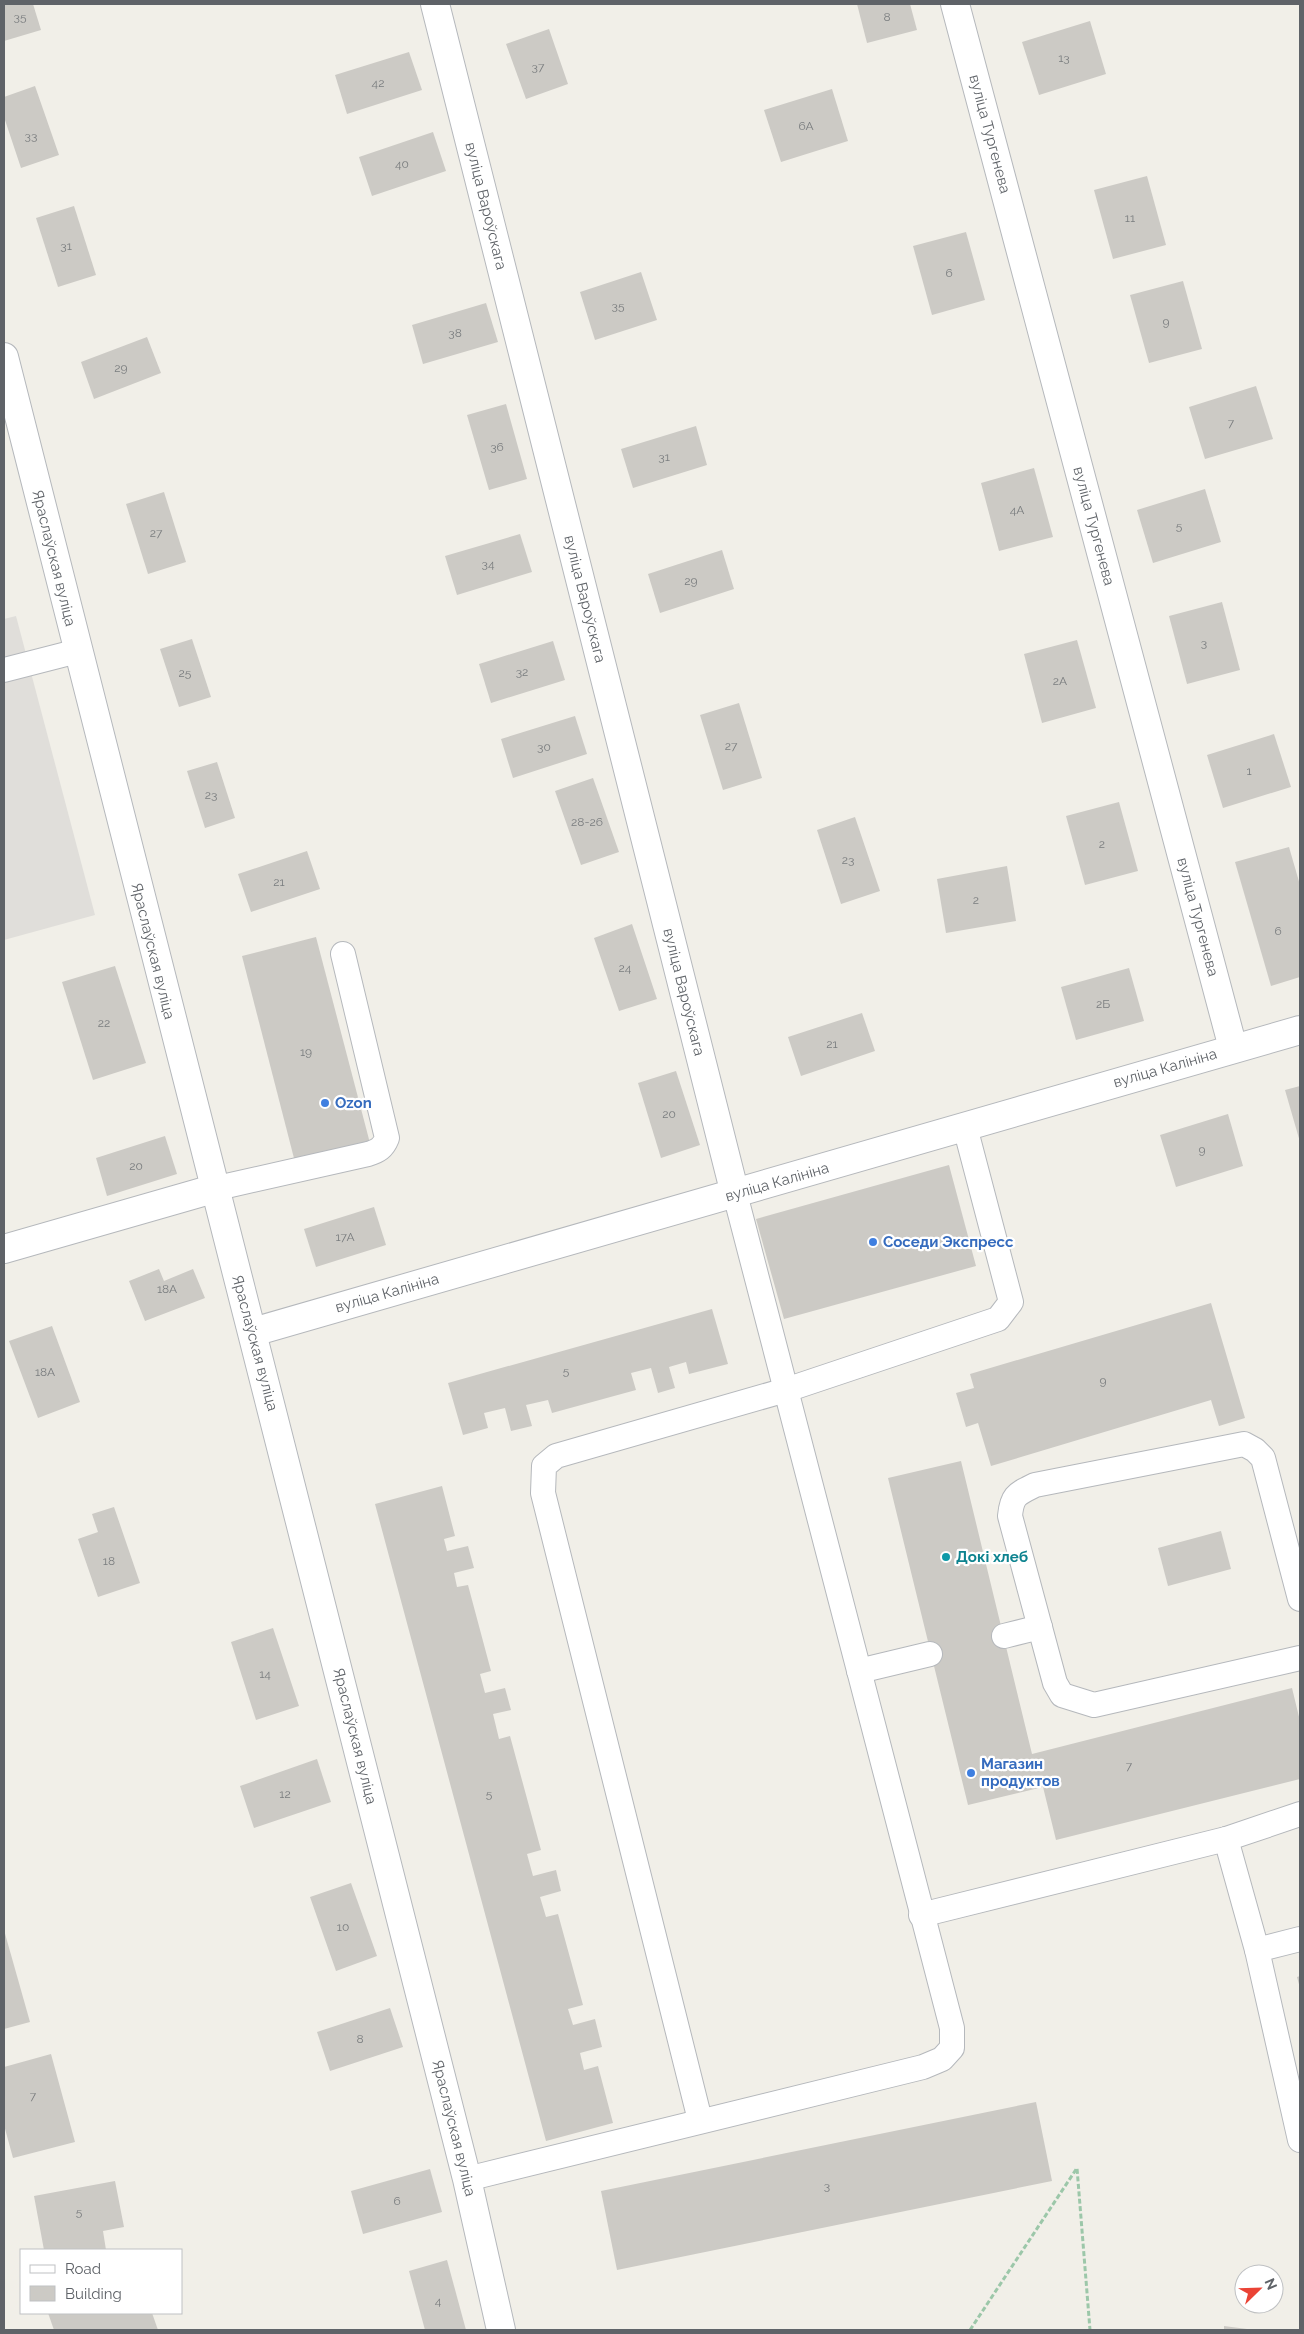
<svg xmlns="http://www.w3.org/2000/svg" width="1304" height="2334" font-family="Raleway,sans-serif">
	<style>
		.industrial { fill: #e0deda }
		.building { fill: #cccac5 }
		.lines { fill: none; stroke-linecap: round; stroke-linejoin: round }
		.service-casing { stroke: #b5b8bc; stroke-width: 26 }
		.minor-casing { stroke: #b5b8bc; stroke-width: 30 }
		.tertiary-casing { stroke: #b5b8bc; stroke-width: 30 }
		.path { stroke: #9cc7a9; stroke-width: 3; stroke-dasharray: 5 2.5; stroke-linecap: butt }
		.service { stroke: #fff; stroke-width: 24 }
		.minor { stroke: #fff; stroke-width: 28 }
		.tertiary { stroke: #fff; stroke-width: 28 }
		.shop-dot { fill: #3f7fe0; stroke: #fff; stroke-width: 2 }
		.culture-dot { fill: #0f9aa8; stroke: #fff; stroke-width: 2 }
		.labels { text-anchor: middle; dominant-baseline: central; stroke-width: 4.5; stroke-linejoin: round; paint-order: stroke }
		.number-label { font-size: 12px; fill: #7a7d7f }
		.street-label { font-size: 15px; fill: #5f6368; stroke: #fff }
		.shop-label { font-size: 15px; font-weight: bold; fill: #366cbe; stroke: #fff; text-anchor: start }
		.culture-label { font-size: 15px; font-weight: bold; fill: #0d838f; stroke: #fff; text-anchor: start }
	</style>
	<rect width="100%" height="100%" fill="#f1efe8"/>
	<path class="industrial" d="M16,616l79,299 -91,25v-321z"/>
	<g class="building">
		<path d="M4,4h29l8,26 -37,11z"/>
		<path d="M857,4h53l7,26 -50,13z"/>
		<path d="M1090,21l16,53 -67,21 -17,-53z"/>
		<path d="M549,29l19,55 -42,15 -20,-55z"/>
		<path d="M409,52l13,38 -75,24 -12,-39z"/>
		<path d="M35,86l24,69 -38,13 -17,-51v-20z"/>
		<path d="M832,89l16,52 -67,21 -17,-52z"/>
		<path d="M433,132l13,39 -74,25 -13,-39z"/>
		<path d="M1147,176l19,69 -53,14 -19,-69z"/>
		<path d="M74,206l22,69 -38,12 -22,-69z"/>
		<path d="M966,232l19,68 -53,15 -19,-69z"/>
		<path d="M641,272l16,48 -62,20 -15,-48z"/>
		<path d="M1183,281l19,68 -53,14 -19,-68z"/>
		<path d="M486,303l12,39 -75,22 -11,-39z"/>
		<path d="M147,337l14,36 -67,26 -13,-37z"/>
		<path d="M1256,386l17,53 -68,20 -16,-52z"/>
		<path d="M506,404l21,75 -38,11 -22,-75z"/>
		<path d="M696,426l11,39 -74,23 -12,-39z"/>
		<path d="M1034,468l19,69 -54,14 -18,-68z"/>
		<path d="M1205,489l16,53 -68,21 -16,-53z"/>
		<path d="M164,492l22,70 -38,12 -22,-70z"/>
		<path d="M520,534l12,38 -75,23 -12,-39z"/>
		<path d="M722,550l12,39 -74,24 -12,-39z"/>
		<path d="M1222,602l18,68 -53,14 -18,-68z"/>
		<path d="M192,639l19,58 -32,10 -19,-58z"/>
		<path d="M1077,640l19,68 -54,15 -18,-69z"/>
		<path d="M553,641l12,39 -74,23 -12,-39z"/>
		<path d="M739,703l23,75 -39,12 -23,-75z"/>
		<path d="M575,716l12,38 -74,24 -12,-39z"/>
		<path d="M1274,734l17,53 -68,21 -16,-53z"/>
		<path d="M217,762l18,56 -30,10 -18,-57z"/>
		<path d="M593,778l26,74 -38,13 -26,-74z"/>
		<path d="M1119,802l19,69 -53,14 -19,-69z"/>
		<path d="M855,817l25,74 -39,13 -24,-74z"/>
		<path d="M1289,847l11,38v92l-29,9 -36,-124z"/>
		<path d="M307,851l13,38 -69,23 -13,-38z"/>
		<path d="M1007,866l9,55 -70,12 -9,-54z"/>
		<path d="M632,924l25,75 -38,12 -25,-73z"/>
		<path d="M316,937l55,210 -75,19 -54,-210z"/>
		<path d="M115,966l31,97 -53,17 -31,-98z"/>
		<path d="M1129,968l15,53 -68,19 -15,-53z"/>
		<path d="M862,1013l13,38 -74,25 -13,-39z"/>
		<path d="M676,1071l24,74 -39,13 -23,-75z"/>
		<path d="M1300,1086v56l-15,-52z"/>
		<path d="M1228,1114l15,52 -67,21 -16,-52z"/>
		<path d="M165,1136l12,38 -70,22 -11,-38z"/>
		<path d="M949,1165l27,101 -192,53 -28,-100z"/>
		<path d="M374,1207l12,38 -70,22 -12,-38z"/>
		<path d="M159,1269l5,12 29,-12 12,29 -60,23 -16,-40z"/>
		<path d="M1211,1303l34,115 -26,8 -8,-26 -220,66 -13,-43 -12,4 -10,-34 18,-5 -4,-14z"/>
		<path d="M712,1309l16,55 -39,10 -3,-12 -17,5 6,21 -17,5 -7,-25 -20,5 5,17 -84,23 -4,-13 -22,5 6,21 -21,5 -6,-23 -21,5 4,15 -25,7 -15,-52z"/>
		<path d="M52,1326l28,76 -42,16 -29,-77z"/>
		<path d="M961,1461l71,293 260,-66 8,33v58l-244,61 -13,-53 -75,18 -80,-327z"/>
		<path d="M442,1486l13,50 -11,3 3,12 21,-5 6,22 -20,5 3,14 11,-2 23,86 -11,3 5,19 20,-5 6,22 -18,4 6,25 11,-3 31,114 -14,4 6,22 23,-6 5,21 -21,6 6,20 12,-3 25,91 -15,4 5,16 22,-6 7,28 -22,6 4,17 14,-4 15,57 -67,18 -171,-637z"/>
		<path d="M114,1507l26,76 -42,14 -20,-58 20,-7 -6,-18z"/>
		<path d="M1221,1531l10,38 -63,17 -10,-38z"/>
		<path d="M273,1628l26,78 -43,14 -25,-78z"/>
		<path d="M317,1759l14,43 -77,26 -14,-42z"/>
		<path d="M351,1883l26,73 -41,15 -26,-74z"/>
		<path d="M4,1930l26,92 -26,7z"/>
		<path d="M1300,1976v12l-3,-11z"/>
		<path d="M390,2008l13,39 -73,24 -13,-39z"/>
		<path d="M51,2054l24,88 -62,16 -9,-33v-58z"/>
		<path d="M1036,2102l16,79 -435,89 -16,-79z"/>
		<path d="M430,2169l12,43 -79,22 -12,-43z"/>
		<path d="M115,2181l9,46 -21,4 3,19h-62l-10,-54z"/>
		<path d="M447,2260l19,70h-41l-16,-59z"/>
		<path d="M48,2313h104l6,17h-104z"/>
		<path d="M1224,2326l23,3v1h-23z"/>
	</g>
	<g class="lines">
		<g class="service-casing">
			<g id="service">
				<path d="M4,670l74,-19"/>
				<path d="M213,1189l155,-35c10,-3 15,-6 19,-16l-44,-184"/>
				<path d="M1300,1599l-37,-141 -8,-8 -11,-6 -209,41c-18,9 -23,10 -25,31l45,167 7,12 32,10 206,-47"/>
				<path d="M1004,1636l36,-9"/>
				<path d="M859,1671l71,-17"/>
				<path d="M1226,1839l31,111"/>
				<path d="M921,1915l305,-76 74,-25"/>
				<path d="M1300,1939l-43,11 43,190"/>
				<path d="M700,2120l-157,-627 1,-27 12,-10 230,-66 212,-71 13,-17 -46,-175"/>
				<path d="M467,2179l456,-112 19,-8 10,-11v-20l-217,-834"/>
			</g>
		</g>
		<g class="minor-casing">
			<g id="minor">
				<path d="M435,4l300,1190"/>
				<path d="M955,4l278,1044"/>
				<path d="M4,1249l209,-60"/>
				<path d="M253,1332l1047,-302"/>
			</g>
		</g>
		<g class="tertiary-casing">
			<path id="tertiary" d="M4,357l463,1822 34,151"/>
		</g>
		<path class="path" d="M970,2330l107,-162 13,162"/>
		<use href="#service" class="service"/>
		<use href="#minor" class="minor"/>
		<use href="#tertiary" class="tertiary"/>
	</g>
	<g class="shop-dot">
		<circle cx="325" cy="1103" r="5"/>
		<circle cx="873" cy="1242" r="5"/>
		<circle cx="971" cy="1773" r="5"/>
	</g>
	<circle class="culture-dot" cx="946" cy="1557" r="5"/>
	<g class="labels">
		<g class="number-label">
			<text x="20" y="17">35</text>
			<text x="887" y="17">8</text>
			<text x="1064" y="58">13</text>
			<text x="538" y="67">37</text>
			<text x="378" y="83">42</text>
			<text x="806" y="126">6А</text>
			<text x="31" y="136">33</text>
			<text x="402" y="164">40</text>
			<text x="1130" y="218">11</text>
			<text x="66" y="246">31</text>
			<text x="949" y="273">6</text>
			<text x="618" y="306">35</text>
			<text x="1166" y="322">9</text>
			<text x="455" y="333">38</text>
			<text x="121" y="368">29</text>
			<text x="1231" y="423">7</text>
			<text x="497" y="447">36</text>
			<text x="664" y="457">31</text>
			<text x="1017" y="510">4А</text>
			<text x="1179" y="526">5</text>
			<text x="156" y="533">27</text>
			<text x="488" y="564">34</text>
			<text x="691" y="581">29</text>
			<text x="1204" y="643">3</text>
			<text x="522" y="672">32</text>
			<text x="185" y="673">25</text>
			<text x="1060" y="681">2А</text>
			<text x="731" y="746">27</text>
			<text x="544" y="747">30</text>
			<text x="1249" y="771">1</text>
			<text x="211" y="795">23</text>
			<text x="587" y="822">28-26</text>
			<text x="1102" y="844">2</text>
			<text x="848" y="860">23</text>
			<text x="279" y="882">21</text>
			<text x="976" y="900">2</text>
			<text x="1278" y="931">6</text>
			<text x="625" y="968">24</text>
			<text x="1103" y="1004">2Б</text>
			<text x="104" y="1023">22</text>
			<text x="832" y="1044">21</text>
			<text x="306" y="1052">19</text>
			<text x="669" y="1114">20</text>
			<text x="1202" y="1150">9</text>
			<text x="136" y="1166">20</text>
			<text x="345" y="1237">17А</text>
			<text x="167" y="1289">18А</text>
			<text x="566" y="1371">5</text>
			<text x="45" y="1372">18А</text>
			<text x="1103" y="1381">9</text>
			<text x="109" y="1561">18</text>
			<text x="265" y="1674">14</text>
			<text x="1129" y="1766">7</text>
			<text x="285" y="1794">12</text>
			<text x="489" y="1794">5</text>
			<text x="343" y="1927">10</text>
			<text x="360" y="2039">8</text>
			<text x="33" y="2096">7</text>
			<text x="827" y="2186">3</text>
			<text x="397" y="2201">6</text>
			<text x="79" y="2212">5</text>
			<text x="438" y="2301">4</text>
		</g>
		<g class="street-label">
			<text transform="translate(990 134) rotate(75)">вуліца Тургенева</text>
			<text transform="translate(486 206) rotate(76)">вуліца Вароўскага</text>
			<text transform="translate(1094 526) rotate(75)">вуліца Тургенева</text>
			<text transform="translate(54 558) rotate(76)">Яраслаўская вуліца</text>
			<text transform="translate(585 599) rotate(76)">вуліца Вароўскага</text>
			<text transform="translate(1198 917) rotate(75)">вуліца Тургенева</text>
			<text transform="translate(153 951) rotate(76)">Яраслаўская вуліца</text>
			<text transform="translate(684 992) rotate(76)">вуліца Вароўскага</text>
			<text transform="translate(1165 1068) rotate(-16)">вуліца Калініна</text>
			<text transform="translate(777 1182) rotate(-16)">вуліца Калініна</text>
			<text transform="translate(387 1293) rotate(-16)">вуліца Калініна</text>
			<text transform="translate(255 1343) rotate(75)">Яраслаўская вуліца</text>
			<text transform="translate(355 1736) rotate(76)">Яраслаўская вуліца</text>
			<text transform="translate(454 2128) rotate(76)">Яраслаўская вуліца</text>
		</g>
		<g class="shop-label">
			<text x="335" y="1103">Ozon</text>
			<text x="883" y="1242">Соседи Экспресс</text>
			<text x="981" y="1764">Магазин<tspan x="981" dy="17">продуктов</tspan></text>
		</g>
		<g class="culture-label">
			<text x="956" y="1557">Докі хлеб</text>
		</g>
	</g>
	<rect width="1304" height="2334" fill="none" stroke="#5f6368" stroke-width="10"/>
	<rect x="20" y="2249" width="162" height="65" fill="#ffffff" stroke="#bfc1c3"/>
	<rect x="30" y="2265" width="25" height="8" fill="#ffffff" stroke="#bfc1c3"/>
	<text x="65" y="2274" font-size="15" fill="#5f6368">Road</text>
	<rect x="30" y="2286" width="25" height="15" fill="#cccac5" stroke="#bfc1c3"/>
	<text x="65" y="2299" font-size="15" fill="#5f6368">Building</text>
	<g transform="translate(1259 2289) rotate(67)"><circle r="24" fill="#ffffff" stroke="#bfc1c3"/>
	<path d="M0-4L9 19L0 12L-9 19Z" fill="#ea4335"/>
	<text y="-8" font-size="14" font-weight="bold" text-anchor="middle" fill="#5f6368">N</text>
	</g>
</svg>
